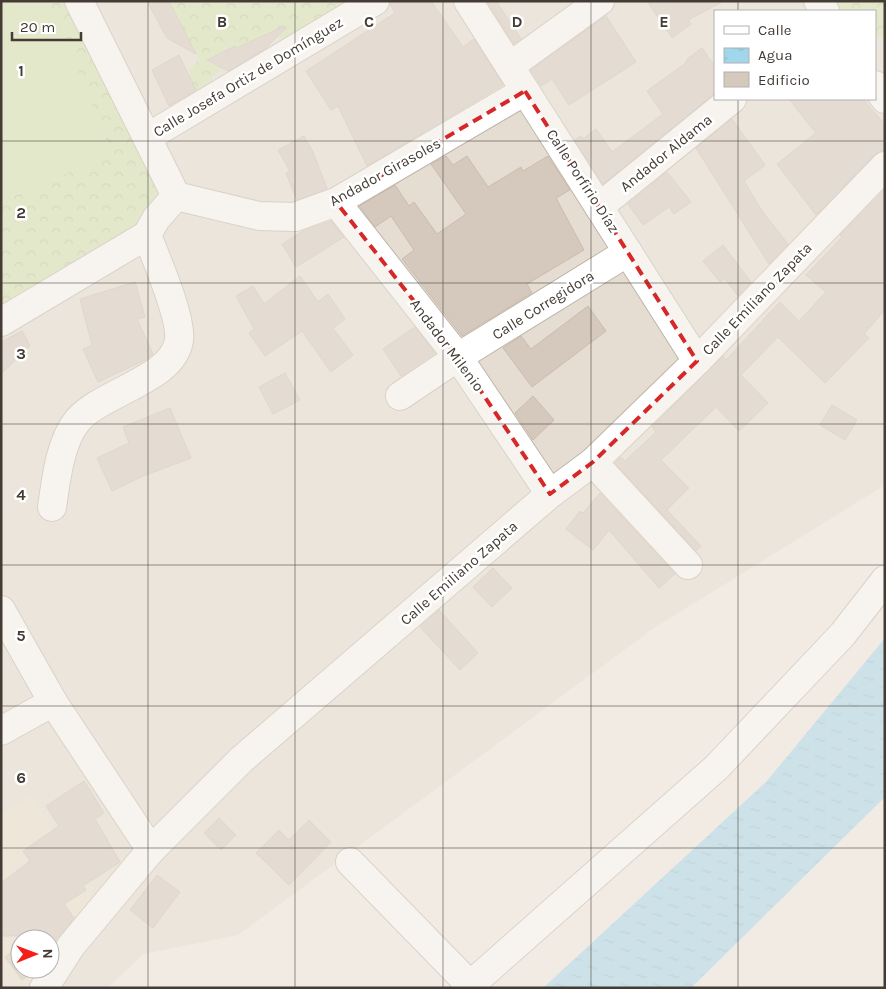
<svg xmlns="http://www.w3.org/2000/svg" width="886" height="989" font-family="Karla,sans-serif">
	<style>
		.residential { fill: #e5ddd2; fill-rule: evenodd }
		.education { fill: #eadfcd; fill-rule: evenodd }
		.forest { fill: url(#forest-crowns) }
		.garden { fill: #d2e5ad }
		.water { fill: url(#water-ripples) }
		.building { fill: #d5c8bc; stroke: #cdbcad }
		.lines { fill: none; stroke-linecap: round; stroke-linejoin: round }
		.minor-casing { stroke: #bfb5a9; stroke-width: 30 }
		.minor { stroke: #fff; stroke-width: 28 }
		.marked { fill: none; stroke: #d62828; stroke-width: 4; stroke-dasharray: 10 6; stroke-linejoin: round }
		.grid { fill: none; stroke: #433b34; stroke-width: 1; stroke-opacity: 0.55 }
		.labels { text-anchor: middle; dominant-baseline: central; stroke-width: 5; stroke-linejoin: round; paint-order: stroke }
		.street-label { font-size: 15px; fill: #433b34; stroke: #fff }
		.grid-label { font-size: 16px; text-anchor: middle; font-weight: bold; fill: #433b34; stroke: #fff; stroke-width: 5; stroke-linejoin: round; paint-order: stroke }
	</style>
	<defs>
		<pattern id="forest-crowns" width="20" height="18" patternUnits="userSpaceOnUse" patternTransform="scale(1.25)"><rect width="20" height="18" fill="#d2e5ad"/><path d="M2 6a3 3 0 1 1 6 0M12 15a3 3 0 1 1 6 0" fill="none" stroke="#b6c595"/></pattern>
		<pattern id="water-ripples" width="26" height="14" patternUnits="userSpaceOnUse" patternTransform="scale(1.25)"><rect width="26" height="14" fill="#a0d7ed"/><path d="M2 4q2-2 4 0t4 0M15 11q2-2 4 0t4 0" fill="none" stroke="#8bb9cc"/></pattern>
	</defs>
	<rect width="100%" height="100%" fill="#f1ebe3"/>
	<path class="residential" d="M1,1h884v484l-231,143 -416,307 -95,19 -35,34h-107zM715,11h160v88h-160zM20,939h30v30h-30z"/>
	<path class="education" d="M32,795l66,106 -59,87h-38v-174zM20,939h30v30h-30z"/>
	<g class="forest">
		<path d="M48,1h23l95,193 -26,35 -139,84v-112l111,-47z"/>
		<path d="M169,1h178v7l-64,38 -7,-15 -53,21 -1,16 -10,10v8l-14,10 -10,-22 11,-15z"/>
		<path d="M826,1h59v35l-10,1v-26h-42z"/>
	</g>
	<path class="garden" d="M1,1h47l64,153 -111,47z"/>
	<path class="water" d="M885,638v159l-194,191h-148l223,-206z"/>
	<g class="building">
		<path d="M147,1h22l27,53 -29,-16z"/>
		<path d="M391,1h40l32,46 11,-8 29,46 -136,81 -29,-60 -7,4 -25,-39 89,-58 -5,-9z"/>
		<path d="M487,1h9l25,38 -7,5z"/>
		<path d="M647,1h77l-36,19 3,4 -19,14z"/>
		<path d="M606,16l30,46 -67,43 -17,-26 -11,7 -10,-16z"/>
		<path d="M285,26l1,2 -21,21 -37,22 -21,-11 28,-14 1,2z"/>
		<path d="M702,48l13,19v26l-112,91 -28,-44 6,-4 2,3 13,-10 16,23 51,-38 -16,-23 40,-29 -1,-2z"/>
		<path d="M179,55l17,35 -27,16 -17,-36z"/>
		<path d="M789,99h74l22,26v26h-5l-6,4 -58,60 -39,-51 39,-31z"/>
		<path d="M732,119l33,46 -21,16 18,30 26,33 -19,20 -73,-116z"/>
		<path d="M304,136l9,16 14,37 -30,11 -11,-27 4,-2 -12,-21z"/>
		<path d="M446,156l7,9 14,-9 21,31 33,-20 2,4 25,-15 22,34 -14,8 28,52 -57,34 5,9 -70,43 -60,-77 12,-9 -23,-34 -16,11 -16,-21 36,-21 14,21 5,-4 23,32 29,-20 -35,-50z"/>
		<path d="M667,172l24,30 -17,12 -5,-7 -26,18 -15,-21z"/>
		<path d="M885,189v121l-21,24 5,4 -44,45 -47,-46 -37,38 27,28 -29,28 -23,-24 -55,53 28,28 -22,22 34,36 -5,5 -81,-88 6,-6 4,4 31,-29 -4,-5 71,-71 3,4 54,-58 19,19 27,-29 -20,-17 36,-38 -2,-2z"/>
		<path d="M331,221l13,16 -48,30 -14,-23 21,-13z"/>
		<path d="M723,245l28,37 -13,14 -13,-17 -5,3 -17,-21z"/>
		<path d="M300,276l18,26 10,-8 17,25 -12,9 20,27 -22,17 -29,-41 -37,25 -16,-23 5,-4 -18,-33 17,-10 11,18z"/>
		<path d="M135,282l10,35 -8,2 16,35 -8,6 -47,22 -15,-33 9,-4 -12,-46z"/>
		<path d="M588,306l18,25 -74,56 -29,-39 18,-12 10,13z"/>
		<path d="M415,327l20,26 -34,23 -18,-27z"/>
		<path d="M22,331l8,15 -29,28v-32z"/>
		<path d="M285,373l15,27 -27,14 -14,-27z"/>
		<path d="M533,396l21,24 -21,20 -18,-27z"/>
		<path d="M832,405l25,15 -12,20 -25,-15z"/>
		<path d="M170,408l21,50 -48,18 -31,15 -15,-33 32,-15 -6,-16z"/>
		<path d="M600,493l75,81 -16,14 -50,-58 -16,20 -27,-21 14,-18 3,2z"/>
		<path d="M493,568l19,20 -20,19 -19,-20z"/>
		<path d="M439,610l39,43 -18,17 -40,-43z"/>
		<path d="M84,781l20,32 -9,6 25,43 -37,24 3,4 -22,14 10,14 -24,32v-11h-20l5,-3h-34v-53l29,-22 -7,-10 36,-25 -13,-20z"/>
		<path d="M219,818l17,17 -15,15 -17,-17z"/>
		<path d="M309,820l22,22 -42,43 -33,-32 23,-23 10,10z"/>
		<path d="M157,875l23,17 -27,36 -23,-18z"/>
		<path d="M20,946v23h17l-15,11 -17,-23z"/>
	</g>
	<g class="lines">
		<g class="minor-casing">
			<g id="minor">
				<path d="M79,1l97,195"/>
				<path d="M468,1l229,360"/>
				<path d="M818,1l7,10"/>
				<path d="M510,66l90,-65"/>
				<path d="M875,85l10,14"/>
				<path d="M148,137l227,-136"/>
				<path d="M176,196l83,20 36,1 41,-15 189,-111"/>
				<path d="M336,202l122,155 92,137"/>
				<path d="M599,207l133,-108"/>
				<path d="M1,322l146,-87"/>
				<path d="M400,396l58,-39 170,-105"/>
				<path d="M593,462l95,103"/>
				<path d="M52,507c4,-27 8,-66 26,-87 24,-28 96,-41 101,-80 3,-23 -23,-81 -32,-105l9,-16 20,-23"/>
				<path d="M1,610l52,92 98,148"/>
				<path d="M1,731l52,-29"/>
				<path d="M350,862l120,123"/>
				<path d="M44,988l27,-42 80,-96 91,-91 308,-265 43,-32 104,-101 188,-195"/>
				<path d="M467,988l250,-221 126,-133 42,-54"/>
			</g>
		</g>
		<use href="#minor" class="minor"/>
	</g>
	<path d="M0 0H886V989H0ZM525,91l172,270 -104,101 -43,32 -92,-137 -122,-155z" fill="#f1ebe3" fill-opacity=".55" fill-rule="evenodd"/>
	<path class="marked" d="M525,91l172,270 -104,101 -43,32 -92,-137 -122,-155z"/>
	<path class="grid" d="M148,1v987M295,1v987M443,1v987M591,1v987M738,1v10M738,99v889M1,141h884M1,283h884M1,424h884M1,565h884M1,706h884M1,848h884"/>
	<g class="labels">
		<g class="street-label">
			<text transform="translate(248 77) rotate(-31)">Calle Josefa Ortiz de Domínguez</text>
			<text transform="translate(666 153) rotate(-39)">Andador Aldama</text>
			<text transform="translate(385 172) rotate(-29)">Andador Girasoles</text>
			<text transform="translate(583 181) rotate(57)">Calle Porfirio Díaz</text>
			<text transform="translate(757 299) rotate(-46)">Calle Emiliano Zapata</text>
			<text transform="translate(543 305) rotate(-32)">Calle Corregidora</text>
			<text transform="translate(447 345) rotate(53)">Andador Milenio</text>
			<text transform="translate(459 573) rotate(-41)">Calle Emiliano Zapata</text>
		</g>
	</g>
	<g class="grid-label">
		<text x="222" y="27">B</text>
		<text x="369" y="27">C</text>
		<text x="517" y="27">D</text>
		<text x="664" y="27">E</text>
		<text x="21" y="76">1</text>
		<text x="21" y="218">2</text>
		<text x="21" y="359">3</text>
		<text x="21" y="500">4</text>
		<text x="21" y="641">5</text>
		<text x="21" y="783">6</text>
	</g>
	<rect width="886" height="989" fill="none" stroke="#433b34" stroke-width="5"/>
	<rect x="714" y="10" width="162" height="90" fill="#ffffff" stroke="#b4b1ae"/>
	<rect x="724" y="26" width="25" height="8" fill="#ffffff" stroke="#b4b1ae"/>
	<text x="758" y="35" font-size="15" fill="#433b34">Calle</text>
	<rect x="724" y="48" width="25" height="15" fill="url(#water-ripples)" stroke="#b4b1ae"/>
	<text x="758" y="60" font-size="15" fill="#433b34">Agua</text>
	<rect x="724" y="72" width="25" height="15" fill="#d5c8bc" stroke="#b4b1ae"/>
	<text x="758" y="85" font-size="15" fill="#433b34">Edificio</text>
	<g transform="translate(35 954) rotate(89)"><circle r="24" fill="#ffffff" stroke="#b4b1ae"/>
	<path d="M0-4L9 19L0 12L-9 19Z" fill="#f31f18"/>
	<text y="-8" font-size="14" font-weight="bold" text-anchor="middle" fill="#433b34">N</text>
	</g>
	<path d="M12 32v8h69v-8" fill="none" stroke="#433b34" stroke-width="2.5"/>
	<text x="20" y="32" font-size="15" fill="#433b34" stroke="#ffffff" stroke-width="4" paint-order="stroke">20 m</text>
</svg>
